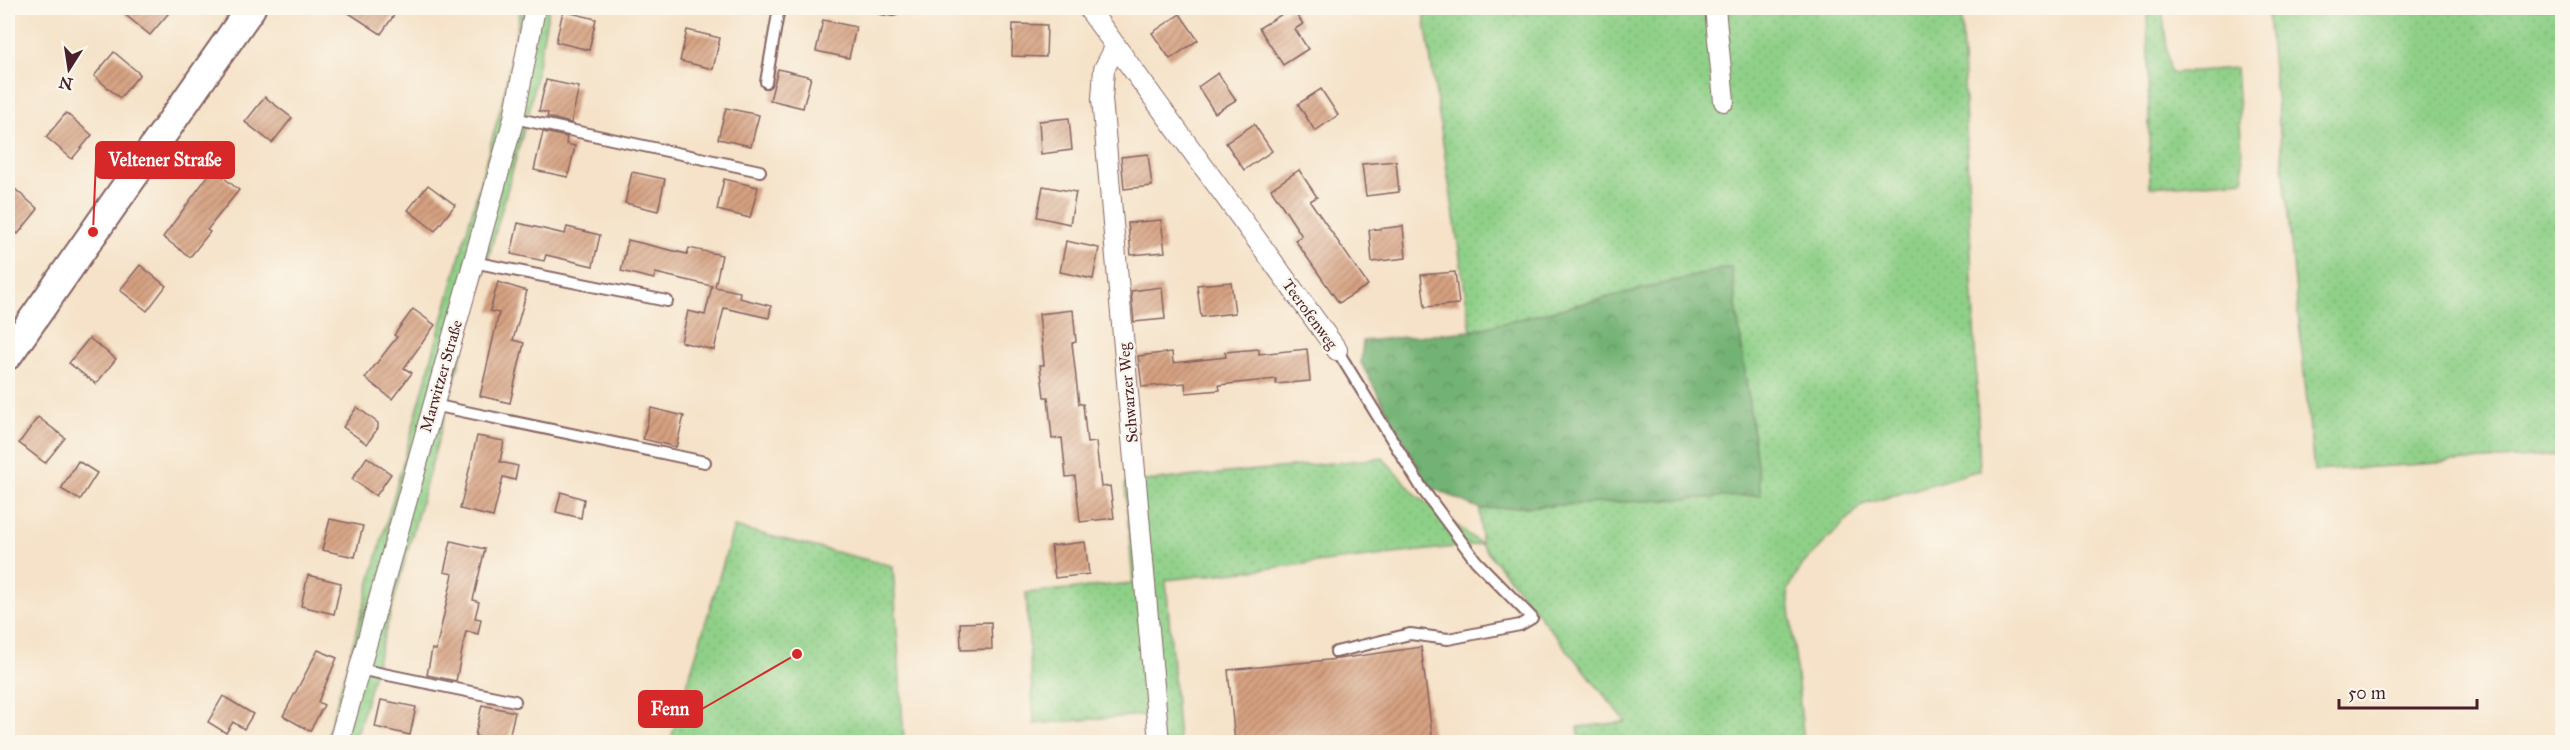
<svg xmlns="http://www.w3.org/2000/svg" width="2570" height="750" font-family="'IM FELL Great Primer',serif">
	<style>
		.grass { fill: url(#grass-dots); stroke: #6c785a; stroke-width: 1.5 }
		.forest { fill: url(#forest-crowns); stroke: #5e6850; stroke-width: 1.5 }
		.building { fill: url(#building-hatch) }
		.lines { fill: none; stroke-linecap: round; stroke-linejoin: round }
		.service-casing { stroke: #866362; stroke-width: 14 }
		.minor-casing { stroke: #866362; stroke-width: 22 }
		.secondary-casing { stroke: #866362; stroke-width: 32 }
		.service { stroke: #fff; stroke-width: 10 }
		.minor { stroke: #fff; stroke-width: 20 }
		.secondary { stroke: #fff; stroke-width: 28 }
		.labels { text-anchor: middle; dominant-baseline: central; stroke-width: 5; stroke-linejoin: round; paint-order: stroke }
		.street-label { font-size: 16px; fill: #4a1f2b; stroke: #fbf7ec }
		.leader { fill: none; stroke: #d62828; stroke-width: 2 }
		.callout-dot { fill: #d62828; stroke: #fbf7ec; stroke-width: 2 }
		.callout { fill: #d62828; stroke: #d62828; stroke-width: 2 }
		.callout-label { font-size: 18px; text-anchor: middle; font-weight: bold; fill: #fff }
	</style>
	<defs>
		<pattern id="grass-dots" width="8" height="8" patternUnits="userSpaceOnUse" patternTransform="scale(1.5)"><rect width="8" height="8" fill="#8fd088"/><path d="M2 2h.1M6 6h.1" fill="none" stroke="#7db276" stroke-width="1.8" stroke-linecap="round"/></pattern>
		<pattern id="forest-crowns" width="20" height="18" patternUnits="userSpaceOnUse" patternTransform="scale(1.5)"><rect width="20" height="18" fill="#73b274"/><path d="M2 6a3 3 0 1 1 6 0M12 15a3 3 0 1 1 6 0" fill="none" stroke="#60905f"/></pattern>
		<pattern id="building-hatch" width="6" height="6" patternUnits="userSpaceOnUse" patternTransform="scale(1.5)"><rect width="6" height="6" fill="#d6a181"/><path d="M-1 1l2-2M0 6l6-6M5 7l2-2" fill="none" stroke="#b0836a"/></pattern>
	</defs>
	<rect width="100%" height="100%" fill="#fbf7ec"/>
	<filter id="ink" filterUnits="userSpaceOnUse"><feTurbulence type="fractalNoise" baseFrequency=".0167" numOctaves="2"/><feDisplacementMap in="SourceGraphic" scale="12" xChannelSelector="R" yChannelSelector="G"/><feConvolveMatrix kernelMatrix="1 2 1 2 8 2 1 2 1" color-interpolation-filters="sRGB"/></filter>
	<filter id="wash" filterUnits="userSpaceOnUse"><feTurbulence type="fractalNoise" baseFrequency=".008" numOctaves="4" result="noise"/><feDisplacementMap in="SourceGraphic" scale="24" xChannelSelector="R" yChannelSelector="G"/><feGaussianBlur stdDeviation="1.35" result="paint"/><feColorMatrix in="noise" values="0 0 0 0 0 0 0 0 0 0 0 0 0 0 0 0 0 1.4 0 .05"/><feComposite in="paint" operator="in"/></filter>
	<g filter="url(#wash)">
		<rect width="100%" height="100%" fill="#f5e2c8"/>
		<g class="grass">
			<path d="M521,8h28l-19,99 -175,635h-29l176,-639z"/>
			<path d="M1423,8h538l19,462 -118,35 -59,59 -15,26 16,152h-224l-2,-15 48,-5 -145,-178 -315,36 13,162h-32l-3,-27 -110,9 -8,-131 107,-10 -8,-100 258,-25 33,37 65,49 -1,-35 281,-14 -30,-228 -260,64z"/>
			<path d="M2147,8h15l8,65 66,-5 8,112 -94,7z"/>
			<path d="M2267,8h295v447l-248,16z"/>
			<path d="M734,527l159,39 11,176h-234z"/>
		</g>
		<path class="forest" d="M1731,267l30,228 -281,14 -52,-23 -67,-123 2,-22 108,-10z"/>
		<g id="blocks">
			<g class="building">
				<path d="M117,8h56l-23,27z"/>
				<path d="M341,8h58l-18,26z"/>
				<path d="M1292,8l11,16 -8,5 13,20 -25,16 -24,-37z"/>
				<path d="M563,11l33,8 -7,31 -33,-8z"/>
				<path d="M1180,14l18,26 -28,19 -18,-26z"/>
				<path d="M823,20l33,7 -7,31 -33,-7z"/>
				<path d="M1013,24l34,1 -1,32 -34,-1z"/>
				<path d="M687,30l33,8 -7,31 -33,-8z"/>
				<path d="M114,52l26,22 -20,24 -26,-22z"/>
				<path d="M778,69l33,8 -8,31 -33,-8z"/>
				<path d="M1218,73l18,27 -21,13 -17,-26z"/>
				<path d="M546,80l33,7 -8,36 -24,-6 1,-4 -9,-2z"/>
				<path d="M1321,89l17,26 -23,16 -17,-27z"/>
				<path d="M265,97l27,21 -20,25 -27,-21z"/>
				<path d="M726,108l33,7 -8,31 -33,-7z"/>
				<path d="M66,113l26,22 -20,24 -26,-22z"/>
				<path d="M1069,118l3,32 -31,4 -2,-33z"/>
				<path d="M1254,124l18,27 -28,19 -18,-27z"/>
				<path d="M543,132l24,5 -1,7 9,2 -7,31 -34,-7z"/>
				<path d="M1148,154l4,32 -28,3 -3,-32z"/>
				<path d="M1396,161l3,31 -33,4 -4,-32z"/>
				<path d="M213,169l26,21 -32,40 3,2 -20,25 -27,-20z"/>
				<path d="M1299,170l18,27 -7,4 58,84 -29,18 -44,-63 7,-4 -31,-47z"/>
				<path d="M632,172l33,7 -7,32 -33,-8z"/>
				<path d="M724,179l34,8 -8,31 -33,-8z"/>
				<path d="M8,183l30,26 -20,25 -10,-9z"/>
				<path d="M428,185l27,20 -20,26 -27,-21z"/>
				<path d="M1043,186l33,6 -6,32 -33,-7z"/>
				<path d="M1161,220l4,32 -34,3 -3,-32z"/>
				<path d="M518,223l47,11 2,-7 33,8 -7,31 -47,-11 -2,6 -33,-7z"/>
				<path d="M1403,226l3,32 -34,4 -3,-32z"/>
				<path d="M628,240l59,14 2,-6 33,7 -7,32 25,5 -1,6 32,8 -2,12 -45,-10 -10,42 -33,-8 7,-31 17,4 7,-29 -57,-13 -1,6 -33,-8z"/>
				<path d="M1066,241l33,7 -6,31 -33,-7z"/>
				<path d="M140,265l26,21 -19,25 -27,-21z"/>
				<path d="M1455,272l4,32 -34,3 -4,-32z"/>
				<path d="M498,282l29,9 -14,49 11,3 -14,60 -30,-7 19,-83 -9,-2z"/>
				<path d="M1231,282l4,31 -34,4 -4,-32z"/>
				<path d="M1162,287l3,32 -31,3 -3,-31z"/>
				<path d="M413,309l22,16 -31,43 8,5 -20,26 -27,-21 32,-41 -3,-2z"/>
				<path d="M1073,310l3,32 -4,1 7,61h4l4,39 9,-1 5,45 9,-1 4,32 -34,4 -5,-46 -9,1 -4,-39 -10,1 -4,-42h-4l-4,-32h4l-5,-51z"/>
				<path d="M89,338l27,21 -20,25 -27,-21z"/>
				<path d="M1259,349v5l48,-5 3,32 -34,3v-5l-57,6 1,5 -34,3 -1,-10 -43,4 -4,-31 34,-4 1,11 53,-6 -1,-5z"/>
				<path d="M357,407l21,16v5l-11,16 -24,-17z"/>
				<path d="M651,408l33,8 -8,31 -33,-8z"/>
				<path d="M38,417l27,21 -20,25 -26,-20z"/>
				<path d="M477,436l27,5 -4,21 18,4 -3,14 -12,-3 -10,40 -33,-8z"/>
				<path d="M367,457l24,17 -15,22 -24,-17z"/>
				<path d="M78,461l19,12 -17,27 -19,-11z"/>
				<path d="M561,492l23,7 -3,19 -25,-6z"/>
				<path d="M330,519l33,7 -8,31 -33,-7z"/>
				<path d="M451,541l34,8 -12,51 6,2 -4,16 6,1 -3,15 -12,-3 -10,50 -29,-6 5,-26 4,1 17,-76 -9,-2z"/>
				<path d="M1085,542l4,32 -34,4 -4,-32z"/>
				<path d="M308,575l33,8 -7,31 -33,-8z"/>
				<path d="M991,622l1,27 -31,1 -1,-27z"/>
				<path d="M1421,647l12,95h-198l-7,-72 110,-11z"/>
				<path d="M318,650l19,8 -19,44 6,3 -14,26 -27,-15z"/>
				<path d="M223,696l30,18 -9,15 -11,-7 -7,11 -18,-11z"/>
				<path d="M381,700l35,7 -6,28 -35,-8z"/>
				<path d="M482,705l33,7 -7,30 -33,-6z"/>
			</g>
		</g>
	</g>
	<g filter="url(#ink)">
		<use href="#blocks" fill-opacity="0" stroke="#866362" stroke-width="1.5"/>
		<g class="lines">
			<g class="service-casing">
				<g id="service">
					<path d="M880,8l13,2"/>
					<path d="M766,82l13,-74"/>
					<path d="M514,118l246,53"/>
					<path d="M473,262l194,39"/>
					<path d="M433,405l272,57"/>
					<path d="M1336,652l74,-18 38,5 72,-14 12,-7 -56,-57 -53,-71 -86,-140"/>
					<path d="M359,669l156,32"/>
				</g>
			</g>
			<g class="minor-casing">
				<g id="minor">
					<path d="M1088,8l249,342"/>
					<path d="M1715,8l9,93"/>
					<path d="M1116,46l-12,23 -2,30 57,643"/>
					<path d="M339,742l175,-624 21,-110"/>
				</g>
			</g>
			<g class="secondary-casing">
				<path id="secondary" d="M8,355l243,-347"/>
			</g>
			<use href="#service" class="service"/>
			<use href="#minor" class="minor"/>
			<use href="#secondary" class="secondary"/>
		</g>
	</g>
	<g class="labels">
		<g class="street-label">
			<text transform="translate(1310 314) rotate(54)">Teerofenweg</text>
			<text transform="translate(441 376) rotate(-74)">Marwitzer Straße</text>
			<text transform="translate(1128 393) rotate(-95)">Schwarzer Weg</text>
		</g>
	</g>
	<path class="leader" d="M93 232L96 160M797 654L702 709"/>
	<g class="callout-dot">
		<circle cx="93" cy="232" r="6"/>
		<circle cx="797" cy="654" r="6"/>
	</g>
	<g class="callout">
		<rect x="96" y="142" width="138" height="36" rx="6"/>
		<rect x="639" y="691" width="63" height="36" rx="6"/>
	</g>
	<g class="callout-label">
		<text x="165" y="166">Veltener Straße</text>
		<text x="670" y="715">Fenn</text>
	</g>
	<rect width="2570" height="750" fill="none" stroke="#fbf7ec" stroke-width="30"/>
	<g transform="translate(69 69) rotate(192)" stroke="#fbf7ec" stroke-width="4.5" paint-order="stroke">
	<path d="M0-4.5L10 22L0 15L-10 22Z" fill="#4a1f2b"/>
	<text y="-9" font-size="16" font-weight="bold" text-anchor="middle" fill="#4a1f2b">N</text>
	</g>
	<path d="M2339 699v9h138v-9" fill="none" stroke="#4a1f2b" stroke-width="3"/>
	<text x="2348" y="699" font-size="18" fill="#4a1f2b" stroke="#fbf7ec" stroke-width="4.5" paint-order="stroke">50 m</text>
</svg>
